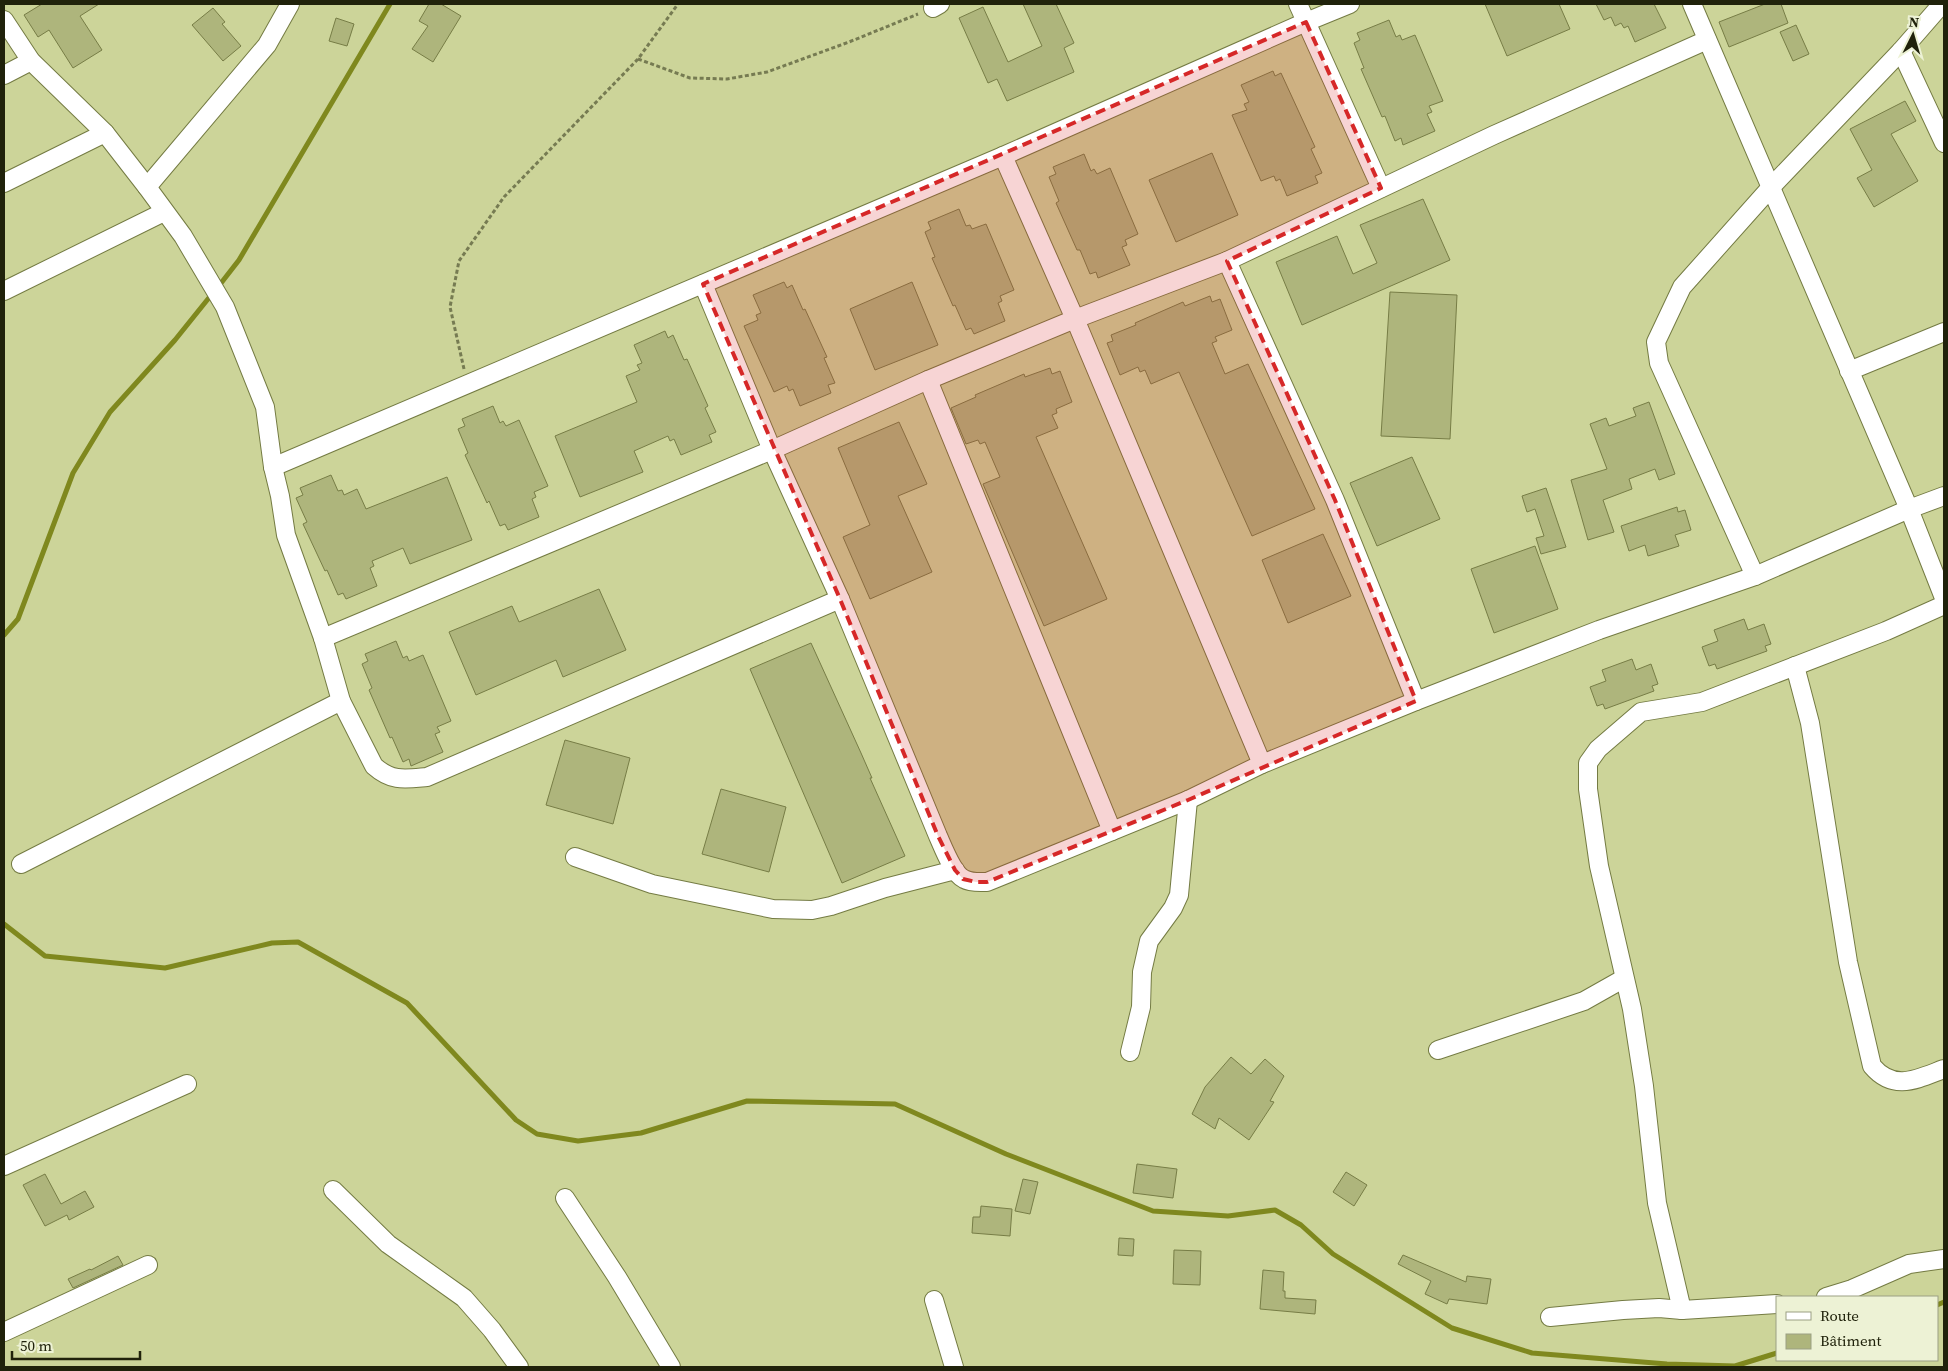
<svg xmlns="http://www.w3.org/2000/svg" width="1948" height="1371" font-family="'Source Serif 4',serif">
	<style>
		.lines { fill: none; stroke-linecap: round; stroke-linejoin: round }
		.stream { stroke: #7f881e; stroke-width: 5 }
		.building { fill: #aeb57c; stroke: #777d46 }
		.minor-casing { stroke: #747b43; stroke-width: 20 }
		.path { stroke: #767b52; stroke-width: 3; stroke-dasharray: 4 2.5; stroke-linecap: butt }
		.minor { stroke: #fff; stroke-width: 18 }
		.marked { fill: #d62828; fill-opacity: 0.2; stroke: #d62828; stroke-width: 4; stroke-dasharray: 10 6; stroke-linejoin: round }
	</style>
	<rect width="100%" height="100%" fill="#ccd499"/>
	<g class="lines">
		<g class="stream">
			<path d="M218,287l21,-27 151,-256"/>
			<path d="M4,635l14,-16 55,-146 37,-61 65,-72 37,-46"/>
			<path d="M4,924l41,32 120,12 107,-25 26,-1 109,61 109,117 21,14 41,7 63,-8 106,-32 148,3 111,50 147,57 75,5 47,-6 26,15 32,29 119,74 80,25 135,11 68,2 42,-13"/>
			<path d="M1937,1305l7,-3"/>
		</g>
	</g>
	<g class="building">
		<path d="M42,4h57l-19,12 22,34 -29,18 -24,-38 -11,7 -14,-22z"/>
		<path d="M429,4h12l20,12 -28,46 -21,-13 16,-23 -9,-5z"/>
		<path d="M1023,4h33l18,39 -10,5 10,24 -67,29 -10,-22 -9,4 -29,-65 24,-11 25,55 34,-16z"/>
		<path d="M1485,4h74l11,25 -63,27z"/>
		<path d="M1596,4h58l12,24 -31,14 -7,-16 -4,2 -3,-5 -6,3 -4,-9 -7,3z"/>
		<path d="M1765,4h16l7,19 -59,24 -10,-25z"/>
		<path d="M213,8l12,14 -3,2 19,22 -18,15 -31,-36z"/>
		<path d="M336,18l18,6 -7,22 -18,-5z"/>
		<path d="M1389,20l7,17 4,-2 2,5 13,-5 28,66 -14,5 3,6 -5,2 8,17 -32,14 -2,-7 -6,3 -10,-25 -3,1 -21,-48 3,-1 -10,-25 6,-3 -3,-7z"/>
		<path d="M1796,25l13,29 -16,7 -13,-29z"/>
		<path d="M1273,71l2,5 6,-3 34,74 -4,2 11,24 -7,3 3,7 -31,13 -7,-17 -4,2 -2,-5 -13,5 -29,-66 15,-5 -3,-6 5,-2 -8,-17z"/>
		<path d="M1905,101l11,20 -25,13 27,47 -44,26 -17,-29 15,-8 -22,-41z"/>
		<path d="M1212,153l26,62 -62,27 -27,-62z"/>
		<path d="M1084,154l7,17 3,-2 3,5 13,-6 28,66 -13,6 2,5 -5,2 8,18 -32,13 -2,-6 -6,2 -10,-24h-3l-21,-47 3,-2 -10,-24 7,-3 -3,-7z"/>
		<path d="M1423,199l27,61 -148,65 -26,-63 61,-26 16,38 24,-11 -17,-38z"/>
		<path d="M959,209l7,17 4,-1 2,4 14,-5 28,66 -14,6 2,5 -4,2 7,18 -31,13 -3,-6 -5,2 -11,-25 -2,1 -21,-48 3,-1 -10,-25 6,-3 -3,-7z"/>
		<path d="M784,282l3,6 5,-3 11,25 2,-1 22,48 -3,1 11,25 -7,2 3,8 -31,13 -7,-17 -4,2 -2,-5 -13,6 -30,-66 14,-6 -2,-5 5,-2 -8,-18z"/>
		<path d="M912,282l26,63 -63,25 -25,-61z"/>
		<path d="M1390,292l67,3 -7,144 -69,-3z"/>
		<path d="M1210,296l2,6 8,-3 12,31 -17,7 2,4 -5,2 13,31 23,-10 67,145 -63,27 -73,-164 -28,12 -6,-14 -5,2 -2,-5 -18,8 -13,-32 6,-2 -2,-6 25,-10 -1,-2 48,-21 2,4z"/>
		<path d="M665,331l3,7 5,-3 11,25 3,-1 21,47 -3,2 11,24 -7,3 3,7 -31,13 -7,-16 -4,2 -2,-5 -34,15 9,21 -63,25 -25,-61 82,-34 -11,-26 14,-6 -3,-5 5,-2 -8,-18z"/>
		<path d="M1050,368l2,6 8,-3 12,31 -16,7 1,4 -5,2 6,13 -22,9 71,162 -63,27 -61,-142 17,-7 -15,-35 -5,2 -2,-4 -12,4 -15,-36 25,-11 -1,-2 49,-21 1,3z"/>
		<path d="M1649,402l26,72 -16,6 -4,-11 -26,10 3,10 -29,11 11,32 -26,8 -17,-60 36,-11 -17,-45 16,-6 3,8 27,-10 -3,-8z"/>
		<path d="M493,406l7,17 3,-2 3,5 13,-6 29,66 -14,6 2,5 -4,2 7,18 -31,13 -3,-6 -5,2 -11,-25 -2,2 -22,-48 3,-2 -10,-24 7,-3 -3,-7z"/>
		<path d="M899,422l28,62 -29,12 34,76 -62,27 -27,-62 27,-12 -32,-77z"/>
		<path d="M1412,457l28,62 -63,27 -27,-63z"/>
		<path d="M331,475l7,16 4,-1 2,5 13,-6 9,20 81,-32 25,63 -62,24 -7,-16 -31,13 2,5 -4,2 7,18 -31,13 -3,-6 -5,2 -11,-25 -2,1 -22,-47 4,-2 -11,-24 7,-3 -3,-7z"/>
		<path d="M1546,488l20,59 -25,7 -5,-16 8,-2 -9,-27 -8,3 -5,-16z"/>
		<path d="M1677,507l1,5 7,-2 6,20 -16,5 4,11 -31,10 -3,-11 -16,6 -8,-25z"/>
		<path d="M1323,534l28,62 -63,27 -26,-63z"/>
		<path d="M1535,546l23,63 -64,24 -23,-64z"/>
		<path d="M599,589l27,61 -63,27 -7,-17 -80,35 -27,-63 63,-26 7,16z"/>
		<path d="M1744,619l4,11 16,-6 7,20 -6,2 2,5 -50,18 -2,-5 -6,2 -7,-19 16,-6 -4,-11z"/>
		<path d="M396,641l7,17 4,-2 2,5 14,-6 28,66 -14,6 3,5 -5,2 8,18 -32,14 -2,-7 -6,3 -11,-25 -2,1 -21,-48 3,-2 -10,-24 6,-3 -3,-7z"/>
		<path d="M811,643l50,110 11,25h-2l35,78 -63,27 -92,-214z"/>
		<path d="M1632,659l4,11 15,-6 7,20 -6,2 2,5 -49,18 -2,-5 -6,2 -7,-19 16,-6 -4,-11z"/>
		<path d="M565,740l65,18 -17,66 -67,-19z"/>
		<path d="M721,789l65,18 -17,65 -67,-18z"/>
		<path d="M1231,1057l20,17 14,-15 19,17 -14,25 4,1 -25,38 -30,-22 -4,11 -23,-15 13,-27z"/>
		<path d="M1137,1164l40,5 -4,29 -40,-5z"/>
		<path d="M1346,1172l21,13 -13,21 -21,-14z"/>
		<path d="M45,1174l16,30 24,-13 9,16 -25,13 -2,-5 -22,11 -22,-41z"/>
		<path d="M1023,1179l15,3 -8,32 -15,-3z"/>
		<path d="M981,1206l31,3 -2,27 -38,-3 1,-16h7z"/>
		<path d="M1119,1238l15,1 -1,17 -15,-1z"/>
		<path d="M1174,1250l27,1 -1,34 -27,-1z"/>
		<path d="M1403,1255l63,27 1,-6 24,3 -4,25 -38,-5 -2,5 -22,-10 6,-13 -33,-17z"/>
		<path d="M118,1256l5,9 -50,23 -5,-9 22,-10 1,1z"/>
		<path d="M1263,1270l21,2 -1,19h2v7l31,2 -1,14 -55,-5z"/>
	</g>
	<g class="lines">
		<g class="minor-casing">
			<g id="minor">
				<path d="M1298,4l83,184"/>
				<path d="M1692,4l217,505 35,89"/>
				<path d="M933,8l7,-4"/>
				<path d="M4,20l27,41 74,72 42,54 36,49 42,71 40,100 8,60 7,29 6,39 37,103 18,63 33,65c18,16 31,13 53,11l413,-178"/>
				<path d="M1901,51l43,92"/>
				<path d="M4,75l27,-14"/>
				<path d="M1003,156l72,163 187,445"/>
				<path d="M4,183l101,-50"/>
				<path d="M147,187l120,-142 23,-41"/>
				<path d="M1227,261l108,239 81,201"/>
				<path d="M703,284l69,166 68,149 98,237c5,11 15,38 26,43 7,4 16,3 23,3l201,-82 74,-36 154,-63 183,-71 156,-54 154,-67 35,-13"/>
				<path d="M4,291l160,-79"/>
				<path d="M1849,371l95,-39"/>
				<path d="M928,380l184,451"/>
				<path d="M273,467l730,-311 303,-134 44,-18"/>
				<path d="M1755,576l-96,-213 -3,-21 26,-55 90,-101 129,-135 41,-47"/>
				<path d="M323,638l449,-188 156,-70 147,-61 152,-58 267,-126 213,-95"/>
				<path d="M1795,666l15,57 38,239 24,104c22,26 45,13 72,3"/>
				<path d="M575,857l77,27 121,25 39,1 19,-4 54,-18 70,-18"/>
				<path d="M21,864l320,-163"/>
				<path d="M1438,1050l146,-49 39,-22"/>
				<path d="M1130,1052l11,-45 1,-35 7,-31 24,-33 6,-13 9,-95"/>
				<path d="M4,1166l183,-82"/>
				<path d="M333,1190l55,54 76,54 28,32 27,37"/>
				<path d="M565,1198l52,79 54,90"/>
				<path d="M1826,1297l26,-8 57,-25 35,-5"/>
				<path d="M934,1300l20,67"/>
				<path d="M1682,1310l-25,-107 -13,-117 -12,-77 -33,-143 -11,-77v-26l10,-14 43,-37 61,-10 184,-71 58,-26"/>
				<path d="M1550,1317l73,-7 36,-2 23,2 95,-6"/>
				<path d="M4,1332l144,-67"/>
			</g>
		</g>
		<g class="path">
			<path d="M638,59l52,19 37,1 40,-7 82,-30 69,-28"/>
			<path d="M464,369l-14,-62 9,-46 45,-64 134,-138 40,-55"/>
		</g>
		<use href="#minor" class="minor"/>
	</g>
	<path class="marked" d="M1306,22l75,166 -154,73 108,239 81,201 -228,99 -201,82h-11l-13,-3 -8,-9 -17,-34 -98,-237 -137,-315z"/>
	<rect width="1948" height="1371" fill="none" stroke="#20220b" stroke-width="10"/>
	<rect x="1776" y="1296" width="162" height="65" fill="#edf2d5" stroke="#9b9f84"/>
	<rect x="1786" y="1312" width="25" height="8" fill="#ffffff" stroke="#9b9f84"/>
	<text x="1820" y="1321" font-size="15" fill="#20220b">Route</text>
	<rect x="1786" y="1334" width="25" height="15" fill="#aeb57c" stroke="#9b9f84"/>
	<text x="1820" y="1346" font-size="15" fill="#20220b">Bâtiment</text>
	<g transform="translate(1913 35) rotate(5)" stroke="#edf2d5" stroke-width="4" paint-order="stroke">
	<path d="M0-4L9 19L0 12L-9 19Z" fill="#20220b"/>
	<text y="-8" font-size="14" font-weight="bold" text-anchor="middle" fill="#20220b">N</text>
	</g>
	<path d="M12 1351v8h128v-8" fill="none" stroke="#20220b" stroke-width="2.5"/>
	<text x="20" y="1351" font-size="15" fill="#20220b" stroke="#edf2d5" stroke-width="4" paint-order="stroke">50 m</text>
</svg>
